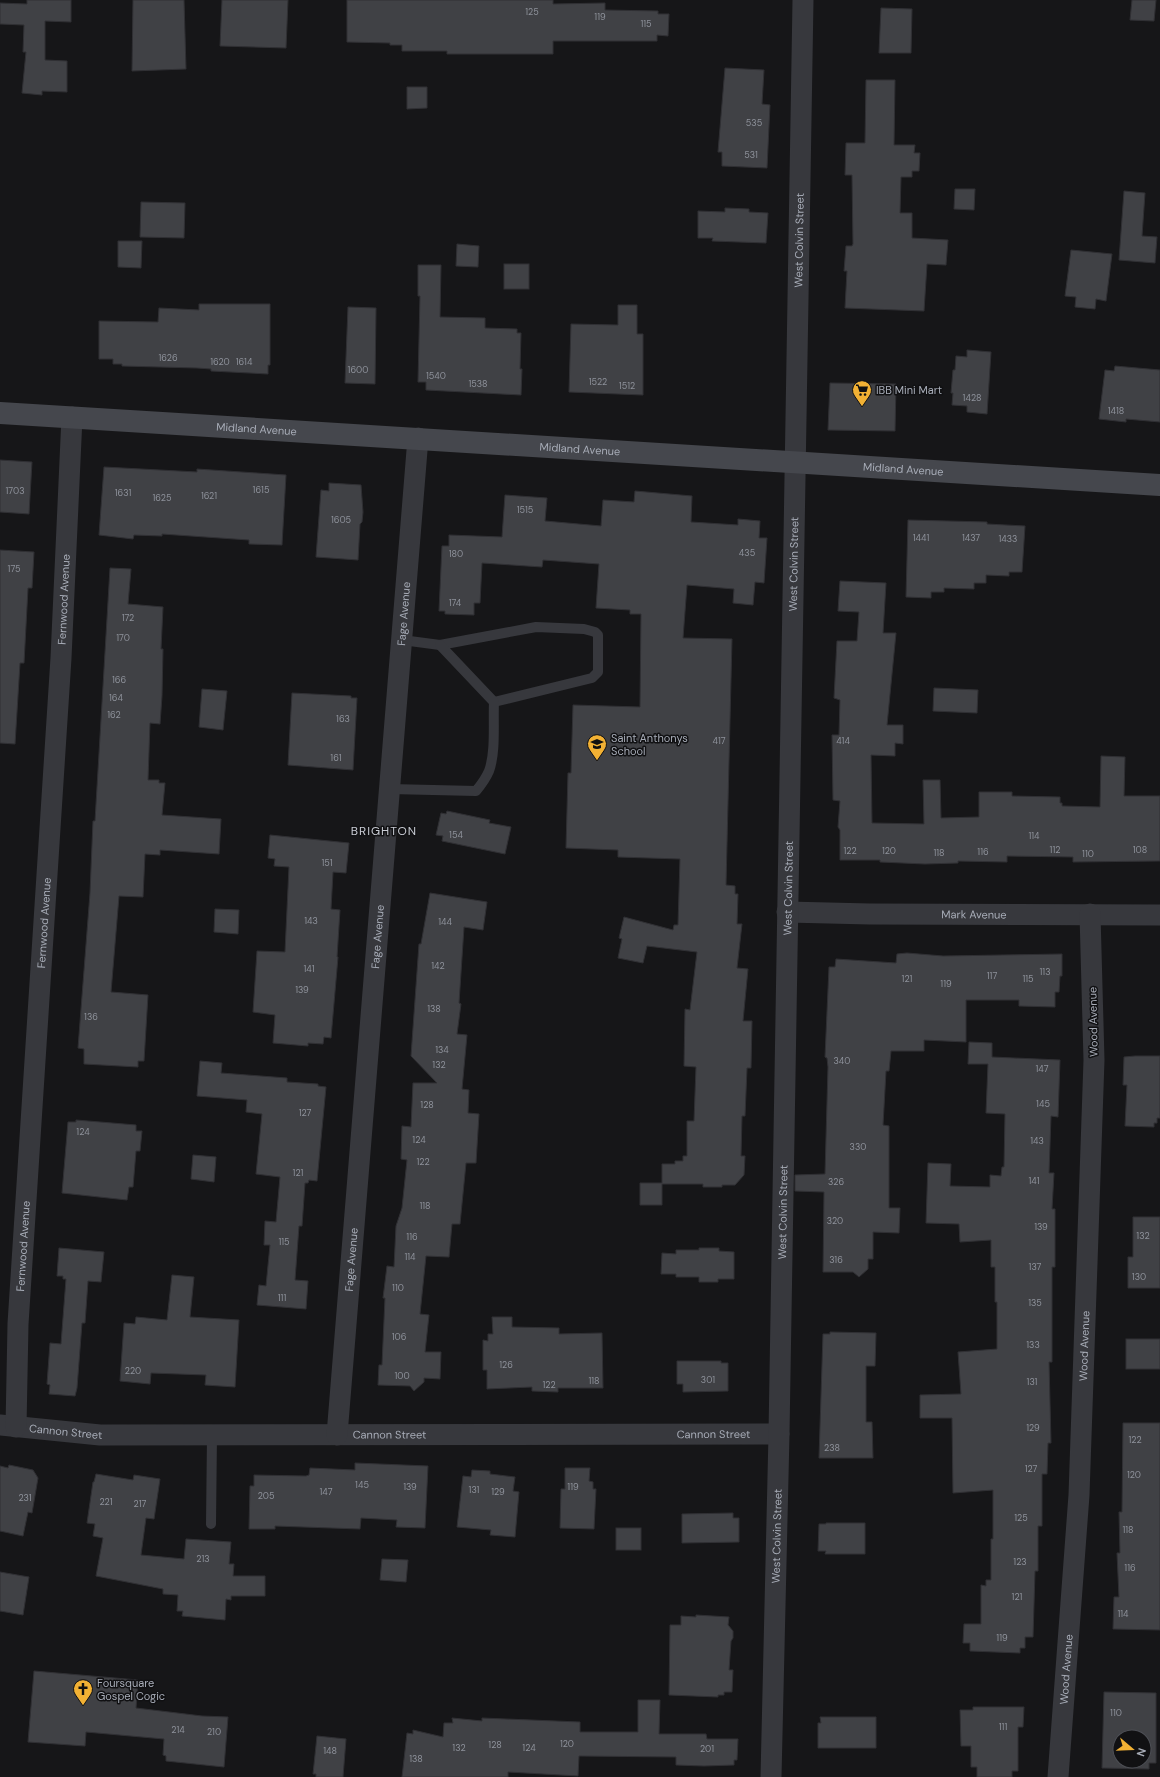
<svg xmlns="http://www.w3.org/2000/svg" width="1160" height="1777" font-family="'DM Sans',sans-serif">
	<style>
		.building { fill: #404145; stroke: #303034; fill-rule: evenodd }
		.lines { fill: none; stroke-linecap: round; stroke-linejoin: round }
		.lane { stroke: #37383d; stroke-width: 10 }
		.street { stroke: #37383d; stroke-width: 21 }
		.secondary { stroke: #45474d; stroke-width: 22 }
		.labels { text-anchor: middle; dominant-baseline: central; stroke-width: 3; stroke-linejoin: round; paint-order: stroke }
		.number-label { font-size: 9px; fill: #8e929b }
		.street-label { font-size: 11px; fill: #a8adb8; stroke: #111113 }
		.poi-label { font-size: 11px; fill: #a8adb8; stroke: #111113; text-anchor: start }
		.neighbourhood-label { font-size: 12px; letter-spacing: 1px; fill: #c9ccd4; stroke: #111113 }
	</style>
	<rect width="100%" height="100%" fill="#161618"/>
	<g class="building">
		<path d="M27,0h44v22l-26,-1v39l22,1v31l-25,-1v4l-20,-2 4,-41h-3l1,-27 -24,-1v-21l27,1z"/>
		<path d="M133,0h51l2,69 -54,2z"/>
		<path d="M222,0h66l-2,48 -66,-2z"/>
		<path d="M347,0h206v4l52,-1v7l53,1v3h11l-1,22 -11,-1v6h-104v13h-106v-3h-45v-6h-12v-2l-43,-1z"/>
		<path d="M1132,0h24l-2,21 -24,-1z"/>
		<path d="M881,8l31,1 -1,44h-32z"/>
		<path d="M725,68l39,2 -2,34 8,1 -3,63 -45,-2v-14h-4z"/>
		<path d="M866,80h29l-1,65h21l-1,8h6l-1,18h-7v6h-11l-1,36h12v25l36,2 -2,25 -19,-1 -3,47 -79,-3 2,-37h-3l2,-25h6l1,-2 -1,-69h-7l1,-32h19z"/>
		<path d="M407,87h20v21l-20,1z"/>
		<path d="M955,189h20l-1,21 -20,-1z"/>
		<path d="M1124,191l21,2 -3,43 15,1 -2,26 -36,-3z"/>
		<path d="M141,202l44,1 -1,35 -44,-1z"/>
		<path d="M725,208l24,1v3l19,1 -2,30 -54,-2 1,-3h-15v-27l27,1z"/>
		<path d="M118,241h24l-1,27 -23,-1z"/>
		<path d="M457,244l22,2 -1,21 -22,-1z"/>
		<path d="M1071,250l41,4 -6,47 -10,-2 -1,10 -20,-2 1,-10 -11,-1z"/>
		<rect x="504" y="264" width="25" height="25"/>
		<path d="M418,265h23l-1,52 45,1v10l32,1v4h4l-1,36h2l-1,26 -95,-5v-8h-8l2,-86h-2z"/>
		<path d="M199,304h71v61h-2v9l-57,-3v-2l-14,-1 -75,-2v-2h-9v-5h-14v-38l59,1 1,-14 40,2z"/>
		<path d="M618,305h19v29h6v61l-74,-3 2,-68 47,1z"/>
		<path d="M348,307l28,1 -1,76 -30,-1z"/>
		<path d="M967,350l24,2 -4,62 -20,-2v-6l-15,-1 1,-12h-2l2,-23h2l1,-14 11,1z"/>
		<path d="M1115,366l45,4v52l-34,-3v3l-27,-3 6,-49 9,1z"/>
		<path d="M830,383l66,1 -1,47 -67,-1z"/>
		<path d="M0,460l32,2 -3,52 -29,-2z"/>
		<path d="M104,467l93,5v-3l89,6 -4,70 -33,-1v-4l-87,-6v2l-28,-1 -1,4 -34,-4z"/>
		<path d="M329,483l32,2 2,27 -1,10 -2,2 -2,36 -42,-3 5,-67 8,1z"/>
		<path d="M635,491l57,5 -1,26 47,3v-6l22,2 -1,17h8l-3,45 -9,-1 -2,23 -20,-2 1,-14 -47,-4 -4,53 49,1 -6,246 9,1v8h3l-1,30h5l-5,44 11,1 -5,52h9l-1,47h-4l-2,48h-3l-1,40h4l-1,19 -9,10h-13v2h-19v-3h-41v21h-22v-22h22v-19h13v-3h8v-5h4v-35h7l2,-54 -12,-1 1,-57 5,1 7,-58 -50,-6 -4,17 -25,-5 4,-19 -3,-1 5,-21 49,13 1,-5h4l2,-66 -62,-2v-7l-52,-2 2,-75h3l2,-68 67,2 1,-93h-11v-4l-34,-2 3,-44 -56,-4 -1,7 -60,-4 -2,40h-6v12l-29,-1v-3h-6l3,-65h7v-11l53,2 3,-42 42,3 -2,23 56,5 2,-26 31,2z"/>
		<path d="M908,520l79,2v2l38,2 -3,46h-13v4l-23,-1v8h-12v6l-30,-1v4h-13v6l-25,-1z"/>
		<path d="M0,550l34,2 -2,36h-4l-4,75h-4l-5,81 -15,-1z"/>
		<path d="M110,568l21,1 -3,35 35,3 -2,42h2l-1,47 -2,28 -10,-1 -2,57h11v3h6l-3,32 59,4 -2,35 -59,-4v5l-15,-1 -2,43 -24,-1 -8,96 37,3 -4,66h-6v6l-54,-3v-15l-6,-1 12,-155 3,-72h2z"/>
		<path d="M840,581l46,2 -3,50h13l-9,92h16v19l-8,-1v13l-24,-1 1,68 52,1 -1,-44h17l1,38 38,-1v-25h33v4l48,1v6h2v3l38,1 1,-51 24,1 -1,39h36v65l-87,1v-5l-66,-1v6l-49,-1v2l-33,1 -45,-2v-2h-40v-30l-2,-3 2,-26 -7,-1 -1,-65h7l1,-35 -6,-2 3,-57h20l2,-29 -21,-1z"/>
		<path d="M934,688l44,2 -1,23 -44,-2z"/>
		<path d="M202,689l25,2 -4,39 -24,-3z"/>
		<path d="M292,693l59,3v2h6l-4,72 -65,-5z"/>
		<path d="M447,811l43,9 -1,3 22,4 -6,27 -63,-13 1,-5 -7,-1 5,-22 5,1z"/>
		<path d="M270,835l79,8 -3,30 -13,-1 -2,37 9,1 -3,47h1l-7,81 -7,-1 -1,7 -15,-1v3l-35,-3 2,-28 -22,-3 4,-61 28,1 4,-85 -15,-1 1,-7 -7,-1z"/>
		<path d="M430,893l57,9 -4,28 -19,-3 -5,76 2,1 -4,30 10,1 -5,54 7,1 -1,23 11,1 -3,49h-10l-6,61h-8l-3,33 -23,-1 -6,58 9,1 -4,37h16l-1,27 -16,-1v4l-10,9 -4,-5 -32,-1 1,-20h3l3,-67h-2l4,-32 7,1 2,-41 6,-18 5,-48 -6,-1 1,-33 9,1 2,-44h24l-26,-27 8,-112h2z"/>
		<path d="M215,909l24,1 -1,24 -24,-2z"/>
		<path d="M907,953l36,3 119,-2v22h-2l-1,16h-4v15l-36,-1v-6h-53v42l-42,-2v11h-33l-2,20h-3l-3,54 6,1v82h11l-1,25 -26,-1v27h-5v10l-9,8 -6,-5h-30l1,-80 -29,-1v-16l30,-1 3,-107 -1,-9 -2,-1 4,-90h6l1,-8 60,4 1,-9z"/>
		<path d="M969,1042l23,1v14l68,3 -2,57 -7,-1 -2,57h5l-2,36h3v58h-3v95h-3l2,81h-3l-1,31h-5v52h-4v45h-3l-2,66h-8v11h-5v5l-50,-2v-8h-7l1,-19h17v-39l5,1v-6h5v-41h2v-49l-40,3 -1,-75h-32v-23l41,-1 -3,-42 39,-3v-47h-2v-35h-4v-27l-31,2 -1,-18 -33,-1 2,-60 23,1 -1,22 40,1v-12l11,1 1,-9h2l1,-53 -19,-1 2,-49h-20z"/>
		<path d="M1135,1056h25v62h-3v5h-3v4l-29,-1 2,-41h-4l1,-28z"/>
		<path d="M200,1061l22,2 -1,10 66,5v4l31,2v2l8,1 -9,94 -8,-1 -1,3h-3l-3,43h-3l-4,54 13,1 -2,28 -49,-4 2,-20 7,1 4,-41h-6l1,-24 11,1 4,-45 -24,-3 6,-60 -16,-2 1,-12 -50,-4z"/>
		<path d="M76,1120l60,5v6h6l-2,20h-4l-3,36h-4l-2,13 -65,-7 6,-71h8z"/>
		<path d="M193,1155l23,2 -2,25 -23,-3z"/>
		<path d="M1133,1217h27v71h-32v-31h5z"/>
		<path d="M59,1248l45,4 -3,30 -13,-1 -3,42h-3l-5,65 -2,8 -26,-2 1,-9 -3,-1 3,-41 11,1 5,-65h-3v-3h-6z"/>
		<path d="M699,1248h20v3l15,1v27h-16v3h-19v-5h-23v-3h-15l1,-21 14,1v-4h23z"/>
		<path d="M172,1275l22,2 -4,40 49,3 -4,67 -30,-2 1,-10 -55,-2 -1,11 -30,-3 4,-58 11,1 1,-7 31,3z"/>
		<path d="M492,1317h20v10l47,1v6l43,-1 1,55h-45v4l-26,-1v-4l-45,2v-19h-4v-30l5,1v-7h5z"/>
		<path d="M830,1332l46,1 -1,33h-9v56h6l1,36h-54l4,-124h7z"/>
		<rect x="1126" y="1339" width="34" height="30"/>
		<path d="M677,1361h44v2h7v28l-45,1v-8h-6z"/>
		<path d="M1123,1423h37v207l-47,-1 1,-32h5l-2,-44h3l-1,-41h3z"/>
		<path d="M355,1463l73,3 -3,62 -29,-1 1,-7 -36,-2 -1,11 -85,-3v3h-26l1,-43h4v-11l52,1 3,-1 1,-7 45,2z"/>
		<path d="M9,1465l24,5 5,8 -6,35 -4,-1 -5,24 -23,-5v-65l8,2z"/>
		<path d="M565,1468h25l-1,13 4,1v7h3l-2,40 -34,-1 1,-39h4z"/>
		<path d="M472,1470l18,1v3l25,3 -2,14 6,1 -4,45 -25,-2 1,-5 -34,-3 6,-51 8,1z"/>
		<path d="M96,1474l37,6 1,-5 26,4 -6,40 -8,-1 -5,37 43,4 2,-20 45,3 -2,22h5l-1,12h32v20h-34v4l-5,-1 -1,21 -43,-4 1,-5h-6l1,-16 -15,-1v-5l-67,-13 7,-38 -10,-2 2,-12 -8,-1 6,-41h1z"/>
		<path d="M733,1513v5h6v24l-57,1v-29z"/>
		<path d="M826,1523h39v31h-40l1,-3h-8l1,-27h7z"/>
		<rect x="616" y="1528" width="25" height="22"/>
		<path d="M382,1559l26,1 -2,22 -26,-2z"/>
		<path d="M0,1572l29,5 -6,38 -23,-4z"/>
		<path d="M696,1615l33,2 -1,8 5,6v7l-2,3 -2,29h4l-1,22h-8v3h-6v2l-49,-2 1,-70h11v-9l15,1z"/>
		<path d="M34,1671l104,9 -2,28 66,8 26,1 -4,50 -58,-6v-5l-3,-1 1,-16 -78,-7 -1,14 -57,-4z"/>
		<path d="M1104,1692l52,1v70h-7v6l-47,-1zM1120,1737h24v24h-24z"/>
		<path d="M638,1700h22l-1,34h47l1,5h31l-1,21h-3v5l-30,1 -28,-1v-8l-97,-1 -1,20 -70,-4v5h-106l5,-44 6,1v-4l30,7 1,-14h9l-1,-5 30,3v-3l98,4v10h58z"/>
		<path d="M973,1707h51l-1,20h-5v44h-6v6h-35v-10h-6v-21h-10l-1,-36h13z"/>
		<path d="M820,1717h56v31h-58v-25h3z"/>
		<path d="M317,1736l29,3 -3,38h-27v-3h-3z"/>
	</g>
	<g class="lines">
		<g class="lane">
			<path d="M402,640l38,5 96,-18 48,2 11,3 3,3v37l-6,6 -98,24"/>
			<path d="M390,789l86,2c5,-6 10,-13 13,-20 7,-19 4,-49 5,-69l-54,-57"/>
			<path d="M211,1524l1,-89"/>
		</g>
		<g class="street">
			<path id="s1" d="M787,912l83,2 290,1"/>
			<path id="s2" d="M0,1425l100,10 679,-1"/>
			<path id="s3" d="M16,1427l2,-103 43,-666 11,-241"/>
			<path id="s4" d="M337,1435l81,-997"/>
			<path id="s5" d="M771,1777l8,-343 24,-1434"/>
			<path id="s6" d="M1058,1777l21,-282 15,-435 -4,-146"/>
		</g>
		<path class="secondary" id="s7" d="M0,413l1160,72"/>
	</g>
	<defs>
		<g id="supermarket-pin" transform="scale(1)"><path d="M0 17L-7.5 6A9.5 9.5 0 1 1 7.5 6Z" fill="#f2b134" stroke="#111113"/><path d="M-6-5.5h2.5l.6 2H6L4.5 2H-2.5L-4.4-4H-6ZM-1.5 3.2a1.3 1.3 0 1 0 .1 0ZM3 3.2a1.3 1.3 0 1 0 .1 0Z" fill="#111"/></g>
		<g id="school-pin" transform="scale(1)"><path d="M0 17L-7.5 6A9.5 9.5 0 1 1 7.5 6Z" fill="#f2b134" stroke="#111113"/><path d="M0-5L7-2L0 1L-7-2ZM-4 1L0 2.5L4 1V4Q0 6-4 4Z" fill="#111"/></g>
		<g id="church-pin" transform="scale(1)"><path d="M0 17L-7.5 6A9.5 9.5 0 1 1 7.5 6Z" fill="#f2b134" stroke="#111113"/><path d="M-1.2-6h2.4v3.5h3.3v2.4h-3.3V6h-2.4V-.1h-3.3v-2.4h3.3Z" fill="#111"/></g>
	</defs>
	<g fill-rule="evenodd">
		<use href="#supermarket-pin" x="862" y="390"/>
		<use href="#school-pin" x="597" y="744"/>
		<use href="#church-pin" x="83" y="1689"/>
	</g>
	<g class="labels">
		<g class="number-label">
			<text x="532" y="12">125</text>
			<text x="600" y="17">119</text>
			<text x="646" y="24">115</text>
			<text x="754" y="123">535</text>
			<text x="751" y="155">531</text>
			<text x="168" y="358">1626</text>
			<text x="220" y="362">1620</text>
			<text x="244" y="362">1614</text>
			<text x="358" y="370">1600</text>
			<text x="436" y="376">1540</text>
			<text x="598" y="382">1522</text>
			<text x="478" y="384">1538</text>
			<text x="627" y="386">1512</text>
			<text x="972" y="398">1428</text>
			<text x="1116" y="411">1418</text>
			<text x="261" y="490">1615</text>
			<text x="15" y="491">1703</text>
			<text x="123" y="493">1631</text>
			<text x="209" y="496">1621</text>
			<text x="162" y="498">1625</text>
			<text x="525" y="510">1515</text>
			<text x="341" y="520">1605</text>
			<text x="921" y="538">1441</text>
			<text x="971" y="538">1437</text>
			<text x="1008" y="539">1433</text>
			<text x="747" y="553">435</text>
			<text x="456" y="554">180</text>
			<text x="14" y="569">175</text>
			<text x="455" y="603">174</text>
			<text x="128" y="618">172</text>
			<text x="123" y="638">170</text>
			<text x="119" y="680">166</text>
			<text x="116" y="698">164</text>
			<text x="114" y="715">162</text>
			<text x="343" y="719">163</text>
			<text x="719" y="741">417</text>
			<text x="843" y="741">414</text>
			<text x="336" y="758">161</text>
			<text x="456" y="835">154</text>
			<text x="1034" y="836">114</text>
			<text x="1055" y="850">112</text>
			<text x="1140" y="850">108</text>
			<text x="850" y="851">122</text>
			<text x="889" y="851">120</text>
			<text x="983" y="852">116</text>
			<text x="939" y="853">118</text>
			<text x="1088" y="854">110</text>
			<text x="327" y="863">151</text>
			<text x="311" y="921">143</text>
			<text x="445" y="922">144</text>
			<text x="438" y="966">142</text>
			<text x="309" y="969">141</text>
			<text x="1045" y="972">113</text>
			<text x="992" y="976">117</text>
			<text x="907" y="979">121</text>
			<text x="1028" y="979">115</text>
			<text x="946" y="984">119</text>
			<text x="302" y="990">139</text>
			<text x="434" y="1009">138</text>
			<text x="91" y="1017">136</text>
			<text x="442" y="1050">134</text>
			<text x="842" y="1061">340</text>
			<text x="439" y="1065">132</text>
			<text x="1042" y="1069">147</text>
			<text x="1043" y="1104">145</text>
			<text x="427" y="1105">128</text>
			<text x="305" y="1113">127</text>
			<text x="83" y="1132">124</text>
			<text x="419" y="1140">124</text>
			<text x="1037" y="1141">143</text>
			<text x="858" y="1147">330</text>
			<text x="423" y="1162">122</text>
			<text x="298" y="1173">121</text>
			<text x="1034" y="1181">141</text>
			<text x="836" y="1182">326</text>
			<text x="425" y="1206">118</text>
			<text x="835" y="1221">320</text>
			<text x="1041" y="1227">139</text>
			<text x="1143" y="1236">132</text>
			<text x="412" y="1237">116</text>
			<text x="284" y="1242">115</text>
			<text x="410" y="1257">114</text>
			<text x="836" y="1260">316</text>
			<text x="1035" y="1267">137</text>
			<text x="1139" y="1277">130</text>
			<text x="398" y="1288">110</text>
			<text x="282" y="1298">111</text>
			<text x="1035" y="1303">135</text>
			<text x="399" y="1337">106</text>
			<text x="1033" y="1345">133</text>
			<text x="506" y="1365">126</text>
			<text x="133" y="1371">220</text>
			<text x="402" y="1376">100</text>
			<text x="708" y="1380">301</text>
			<text x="594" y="1381">118</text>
			<text x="1032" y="1382">131</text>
			<text x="549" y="1385">122</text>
			<text x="1033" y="1428">129</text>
			<text x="1135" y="1440">122</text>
			<text x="832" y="1448">238</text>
			<text x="1031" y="1469">127</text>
			<text x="1134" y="1475">120</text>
			<text x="362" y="1485">145</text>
			<text x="410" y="1487">139</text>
			<text x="573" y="1487">119</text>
			<text x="474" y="1490">131</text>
			<text x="326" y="1492">147</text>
			<text x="498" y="1492">129</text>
			<text x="266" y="1496">205</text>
			<text x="25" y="1498">231</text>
			<text x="106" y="1502">221</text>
			<text x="140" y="1504">217</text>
			<text x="1021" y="1518">125</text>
			<text x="1128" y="1530">118</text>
			<text x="203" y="1559">213</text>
			<text x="1020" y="1562">123</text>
			<text x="1130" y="1568">116</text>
			<text x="1017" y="1597">121</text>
			<text x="1123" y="1614">114</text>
			<text x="1002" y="1638">119</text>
			<text x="1116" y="1713">110</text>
			<text x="1003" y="1727">111</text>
			<text x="178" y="1730">214</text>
			<text x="214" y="1732">210</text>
			<text x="567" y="1744">120</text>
			<text x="495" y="1745">128</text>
			<text x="459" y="1748">132</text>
			<text x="529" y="1748">124</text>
			<text x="707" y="1749">201</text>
			<text x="330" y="1751">148</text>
			<text x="416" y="1759">138</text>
		</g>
		<g class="street-label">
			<text stroke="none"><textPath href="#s5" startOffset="1537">West Colvin Street</textPath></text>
			<text stroke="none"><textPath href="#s7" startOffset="257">Midland Avenue</textPath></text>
			<text stroke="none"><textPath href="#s7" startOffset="581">Midland Avenue</textPath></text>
			<text stroke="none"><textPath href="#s7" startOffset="905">Midland Avenue</textPath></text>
			<text stroke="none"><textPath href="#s5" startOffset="1213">West Colvin Street</textPath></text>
			<text stroke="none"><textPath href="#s3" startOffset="829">Fernwood Avenue</textPath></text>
			<text stroke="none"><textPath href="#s4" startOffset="824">Fage Avenue</textPath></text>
			<text stroke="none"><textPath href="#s5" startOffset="889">West Colvin Street</textPath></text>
			<text stroke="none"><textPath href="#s1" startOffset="187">Mark Avenue</textPath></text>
			<text stroke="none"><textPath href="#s3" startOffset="505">Fernwood Avenue</textPath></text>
			<text stroke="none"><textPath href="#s4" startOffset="500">Fage Avenue</textPath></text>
			<text transform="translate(1093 1022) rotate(-91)">Wood Avenue</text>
			<text stroke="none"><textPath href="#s5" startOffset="565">West Colvin Street</textPath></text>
			<text stroke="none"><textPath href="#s3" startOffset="181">Fernwood Avenue</textPath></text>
			<text stroke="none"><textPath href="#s4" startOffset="176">Fage Avenue</textPath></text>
			<text stroke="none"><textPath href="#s6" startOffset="432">Wood Avenue</textPath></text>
			<text stroke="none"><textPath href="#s2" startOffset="66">Cannon Street</textPath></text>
			<text stroke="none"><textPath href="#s2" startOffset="714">Cannon Street</textPath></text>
			<text stroke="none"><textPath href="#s2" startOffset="390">Cannon Street</textPath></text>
			<text stroke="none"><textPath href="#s5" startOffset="241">West Colvin Street</textPath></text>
			<text stroke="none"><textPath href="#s6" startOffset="108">Wood Avenue</textPath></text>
		</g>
		<g class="poi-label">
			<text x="876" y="390">IBB Mini Mart</text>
			<text x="611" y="738">Saint Anthonys<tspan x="611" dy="13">School</tspan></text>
			<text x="97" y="1683">Foursquare<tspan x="97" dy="13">Gospel Cogic</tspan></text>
		</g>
		<g class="neighbourhood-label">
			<text x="384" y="831">BRIGHTON</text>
		</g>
	</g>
	<g transform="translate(1132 1749) rotate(109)"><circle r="19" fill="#111113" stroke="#4d4f55"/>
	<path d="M0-3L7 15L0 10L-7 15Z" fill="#f2b134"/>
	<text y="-6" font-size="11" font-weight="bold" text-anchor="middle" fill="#a8adb8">N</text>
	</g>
</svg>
